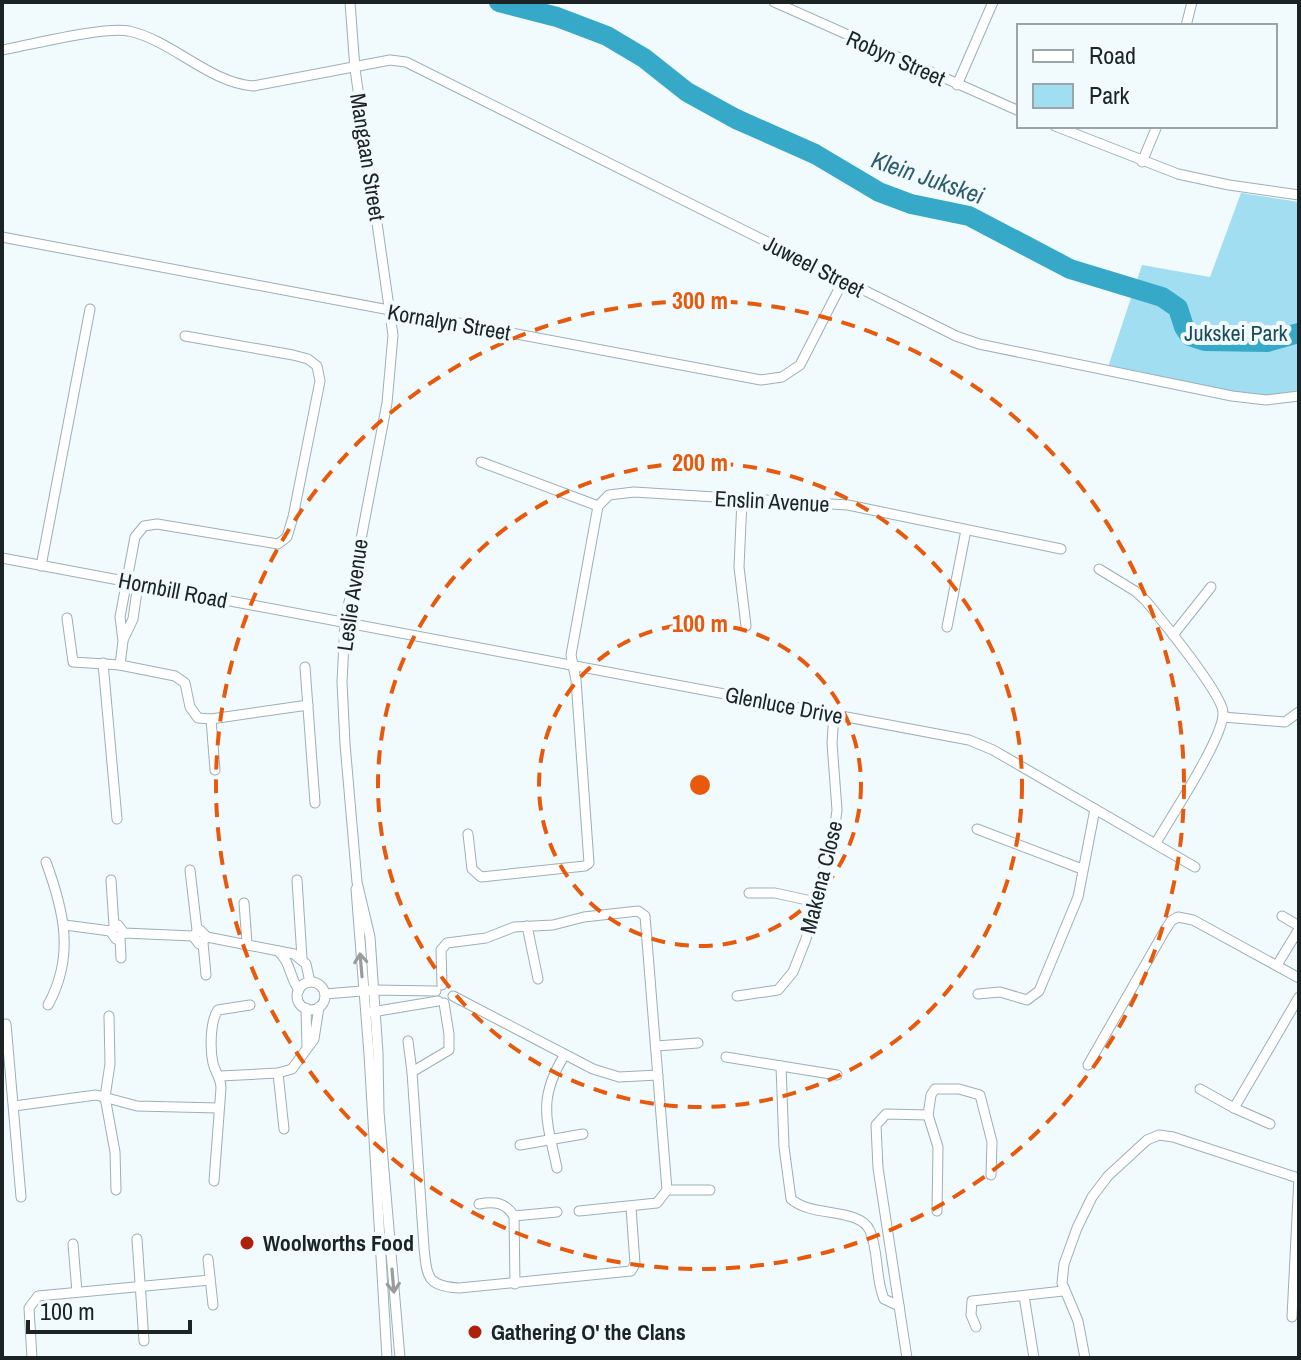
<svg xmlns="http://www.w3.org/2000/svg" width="1301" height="1360" font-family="'Archivo Narrow',sans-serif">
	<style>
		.green { fill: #a1def2 }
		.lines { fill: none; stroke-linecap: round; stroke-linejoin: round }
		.river { stroke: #36a9c9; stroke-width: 20 }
		.street-casing { stroke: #9bb0b7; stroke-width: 11 }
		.street { stroke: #fff; stroke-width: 9 }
		.oneway { stroke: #989c9d }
		.ring { fill: none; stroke: #e8590c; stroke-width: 4; stroke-dasharray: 14 10 }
		.poi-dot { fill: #ae2007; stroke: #f1fafd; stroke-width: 3 }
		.labels { text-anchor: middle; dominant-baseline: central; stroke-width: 8; stroke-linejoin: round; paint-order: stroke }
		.street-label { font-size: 22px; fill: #1b2325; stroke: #f1fafd }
		.park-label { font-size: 22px; fill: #1c4c59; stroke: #f1fafd }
		.poi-label { font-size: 22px; font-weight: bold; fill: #1b2325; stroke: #f1fafd; text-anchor: start }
		.water-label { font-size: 24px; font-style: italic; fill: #2e5d6b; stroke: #f1fafd }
		.centre { fill: #e8590c; stroke: #f1fafd; stroke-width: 4 }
		.ring-label { font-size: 24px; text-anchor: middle; font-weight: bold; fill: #e8590c; stroke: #f1fafd; stroke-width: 8; stroke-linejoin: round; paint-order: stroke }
	</style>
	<rect width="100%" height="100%" fill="#f1fafd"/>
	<path class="green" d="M1241,193l58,9v188l-40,10 -152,-30 35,-105 68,12z"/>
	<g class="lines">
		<path class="river" d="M499,2l58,15 50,19 37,22 43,34 49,27 79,35 64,38 32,12 58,12 101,53 92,28 16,11 6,19 6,9 15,5 62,1 32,-9"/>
		<g class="street-casing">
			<g id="street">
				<path d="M350,2l5,67 38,266 -6,68 -42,220 -3,59 3,62 12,138 13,55 8,116 1,59 21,246"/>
				<path d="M774,2l245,109"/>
				<path d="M1186,26l6,-24"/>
				<path d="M2,50c29,-5 102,-24 127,-19 44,10 79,51 124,55l137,-26 16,2 550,274 23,8 253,52 34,4 33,-4"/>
				<path d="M957,85l36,-83"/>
				<path d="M1055,126l123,48 51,11 70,10"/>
				<path d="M1142,162l15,-36"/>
				<path d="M2,237l759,143 21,-3 18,-12 43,-84"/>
				<path d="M481,462l117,44"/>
				<path d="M742,500l-3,67 7,59"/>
				<path d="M2,558l967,182 24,10 202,117"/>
				<path d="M41,566l49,-257"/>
				<path d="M1099,569l36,22 11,10c15,18 76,93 77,111 2,24 -53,106 -67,131"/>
				<path d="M67,618l6,44 47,3 55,11 10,7 5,24 8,11 13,1 97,-14"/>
				<path d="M947,627l19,-97"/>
				<path d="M1173,635l38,-48"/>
				<path d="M124,638l9,-19 5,-35"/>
				<path d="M103,663l14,156"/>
				<path d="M120,665l3,-24 -3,-24 15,-80 9,-11 13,-2 121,20 9,-7 6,-20 27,-136 -3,-15 -9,-7 -15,-4 -108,-19"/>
				<path d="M305,667l10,136"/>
				<path d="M1223,717l62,5 14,-10"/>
				<path d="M211,719l4,51"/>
				<path d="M977,829l105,40"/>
				<path d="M468,834l4,35 9,8 104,-11 4,-3 -13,-183 -5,-25 27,-149 11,-11 25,-3 214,13 213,44"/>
				<path d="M46,862c18,49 29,94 2,143"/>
				<path d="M190,870l7,60"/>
				<path d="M111,880l3,46"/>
				<path d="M297,880l5,78"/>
				<path d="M356,889l13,165 18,304"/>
				<path d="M749,893h26l41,9"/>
				<path d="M244,903l3,40"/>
				<path d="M1282,916l17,10"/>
				<path d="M65,925l45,6"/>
				<path d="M527,926l11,53"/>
				<path d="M124,933l-6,-8 -8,6 6,8 8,-6 69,3"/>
				<path d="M207,937l-8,7 -6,-8 7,-6 7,7 87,17 12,10 4,18"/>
				<path d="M120,938l1,20"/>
				<path d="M203,943l3,32"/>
				<path d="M278,951c13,11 11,26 21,39"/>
				<path d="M1277,965l22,-36"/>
				<circle cx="311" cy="996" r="14"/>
				<path d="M442,985l-1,-35 6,-7 39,-5 28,-11 39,-2 31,-8 54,-6 7,5 22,274 -10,13 -78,8"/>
				<path d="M325,994l49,-4 62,1"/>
				<path d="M978,994l22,-2 27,8 12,-9 39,-94 17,-88"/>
				<path d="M453,996l140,73 26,8 39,-2"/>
				<path d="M737,996l41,-6 15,-18 13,-33 29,-114 2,-15 -5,-67 2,-29"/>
				<path d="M444,1003l5,31v16l-37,22 12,176c3,29 3,38 35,40l172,-17 4,-7 -4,-57"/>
				<path d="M306,1008l1,38"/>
				<path d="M372,1012l66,-11"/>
				<path d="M109,1016l1,48 -5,33 10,55 1,38"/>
				<path d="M6,1024l15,173"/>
				<path d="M408,1041l4,31"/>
				<path d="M656,1046l42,-3"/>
				<path d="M726,1057l55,9 3,81 7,52c21,19 69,8 79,32 9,21 5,47 14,68l15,7"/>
				<path d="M1088,1065l76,-133 7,-11 7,-4 15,3 106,58"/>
				<path d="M781,1066l56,9"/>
				<path d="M278,1073l6,56"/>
				<path d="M220,1076l58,-3 14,-4 22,-30 5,-32"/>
				<path d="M1200,1089l34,19"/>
				<path d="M14,1106l82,-11 41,11 81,2"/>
				<path d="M1270,1124l-36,-16 65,-111"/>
				<path d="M520,1145l63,-11"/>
				<path d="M557,1168c-10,-47 -20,-68 7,-112"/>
				<path d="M214,1181l7,-93c0,-11 -6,-15 -8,-25 -3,-13 -3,-42 5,-53l32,-5"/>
				<path d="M667,1190h43"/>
				<path d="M479,1204c15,-3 26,-2 35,12l43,-4"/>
				<path d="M937,1211l1,-64 -10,-32 3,-20 4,-6h24l21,6 12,47 -1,33"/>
				<path d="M514,1216l1,68"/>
				<path d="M137,1239l7,102"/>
				<path d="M73,1244l4,48"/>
				<path d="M208,1259l5,46"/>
				<path d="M1024,1296l10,62"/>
				<path d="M1292,1317l7,-140"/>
				<path d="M976,1327l-5,-12 1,-14 91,-10"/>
				<path d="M32,1358l-3,-50 9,-12 172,-16"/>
				<path d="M907,1358l-29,-190 -2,-43 10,-11 42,1"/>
				<path d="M1085,1358l-7,-37 -16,-38 2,-19 13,-36 15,-31 16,-21 39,-36 12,-5 14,2 125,41"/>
			</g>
		</g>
		<use href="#street" class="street"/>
	</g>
	<defs><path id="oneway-shaft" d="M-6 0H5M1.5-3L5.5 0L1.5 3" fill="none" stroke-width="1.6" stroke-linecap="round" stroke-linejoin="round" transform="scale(2)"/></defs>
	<g class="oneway">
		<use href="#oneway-shaft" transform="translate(361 965) rotate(-95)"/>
		<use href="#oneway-shaft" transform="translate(393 1281) rotate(85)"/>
	</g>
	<g class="ring">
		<circle cx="700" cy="785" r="161"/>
		<circle cx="700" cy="785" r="322"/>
		<circle cx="700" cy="785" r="484"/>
	</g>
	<g class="poi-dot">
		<circle cx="247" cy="1243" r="8"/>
		<circle cx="475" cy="1332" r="8"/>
	</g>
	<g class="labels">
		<g class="street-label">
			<text transform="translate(896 58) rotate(24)">Robyn Street</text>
			<text transform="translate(368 157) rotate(81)">Mangaan Street</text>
			<text transform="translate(814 266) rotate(27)">Juweel Street</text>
			<text transform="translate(449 322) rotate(10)">Kornalyn Street</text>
			<text transform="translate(772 501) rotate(3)">Enslin Avenue</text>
			<text transform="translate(173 590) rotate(11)">Hornbill Road</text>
			<text transform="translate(352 595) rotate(-82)">Leslie Avenue</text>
			<text transform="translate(784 705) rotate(11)">Glenluce Drive</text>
			<text transform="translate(821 877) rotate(-76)">Makena Close</text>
		</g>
		<g class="park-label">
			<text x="1236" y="333">Jukskei Park</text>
		</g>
		<g class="poi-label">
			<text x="263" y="1243">Woolworths Food</text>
			<text x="491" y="1332">Gathering O' the Clans</text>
		</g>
		<g class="water-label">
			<text transform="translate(928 177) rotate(19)">Klein Jukskei</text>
		</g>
	</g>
	<circle cx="700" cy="785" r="12" class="centre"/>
	<g class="ring-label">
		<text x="700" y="309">300 m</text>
		<text x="700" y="471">200 m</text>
		<text x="700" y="632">100 m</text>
	</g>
	<rect width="1301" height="1360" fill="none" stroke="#1b2325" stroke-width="8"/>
	<rect x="1017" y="24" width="260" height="104" fill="#f1fafd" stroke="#9ba4a7" stroke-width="2"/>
	<rect x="1033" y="50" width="40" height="12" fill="#ffffff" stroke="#9ba4a7" stroke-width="2"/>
	<text x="1089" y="64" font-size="24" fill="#1b2325">Road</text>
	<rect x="1033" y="84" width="40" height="24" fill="#a1def2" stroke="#9ba4a7" stroke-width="2"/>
	<text x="1089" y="104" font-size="24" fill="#1b2325">Park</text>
	<path d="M28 1320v12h162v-12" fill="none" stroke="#1b2325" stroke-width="4"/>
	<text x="40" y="1320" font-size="24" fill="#1b2325" stroke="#f1fafd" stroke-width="6" paint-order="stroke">100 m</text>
</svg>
